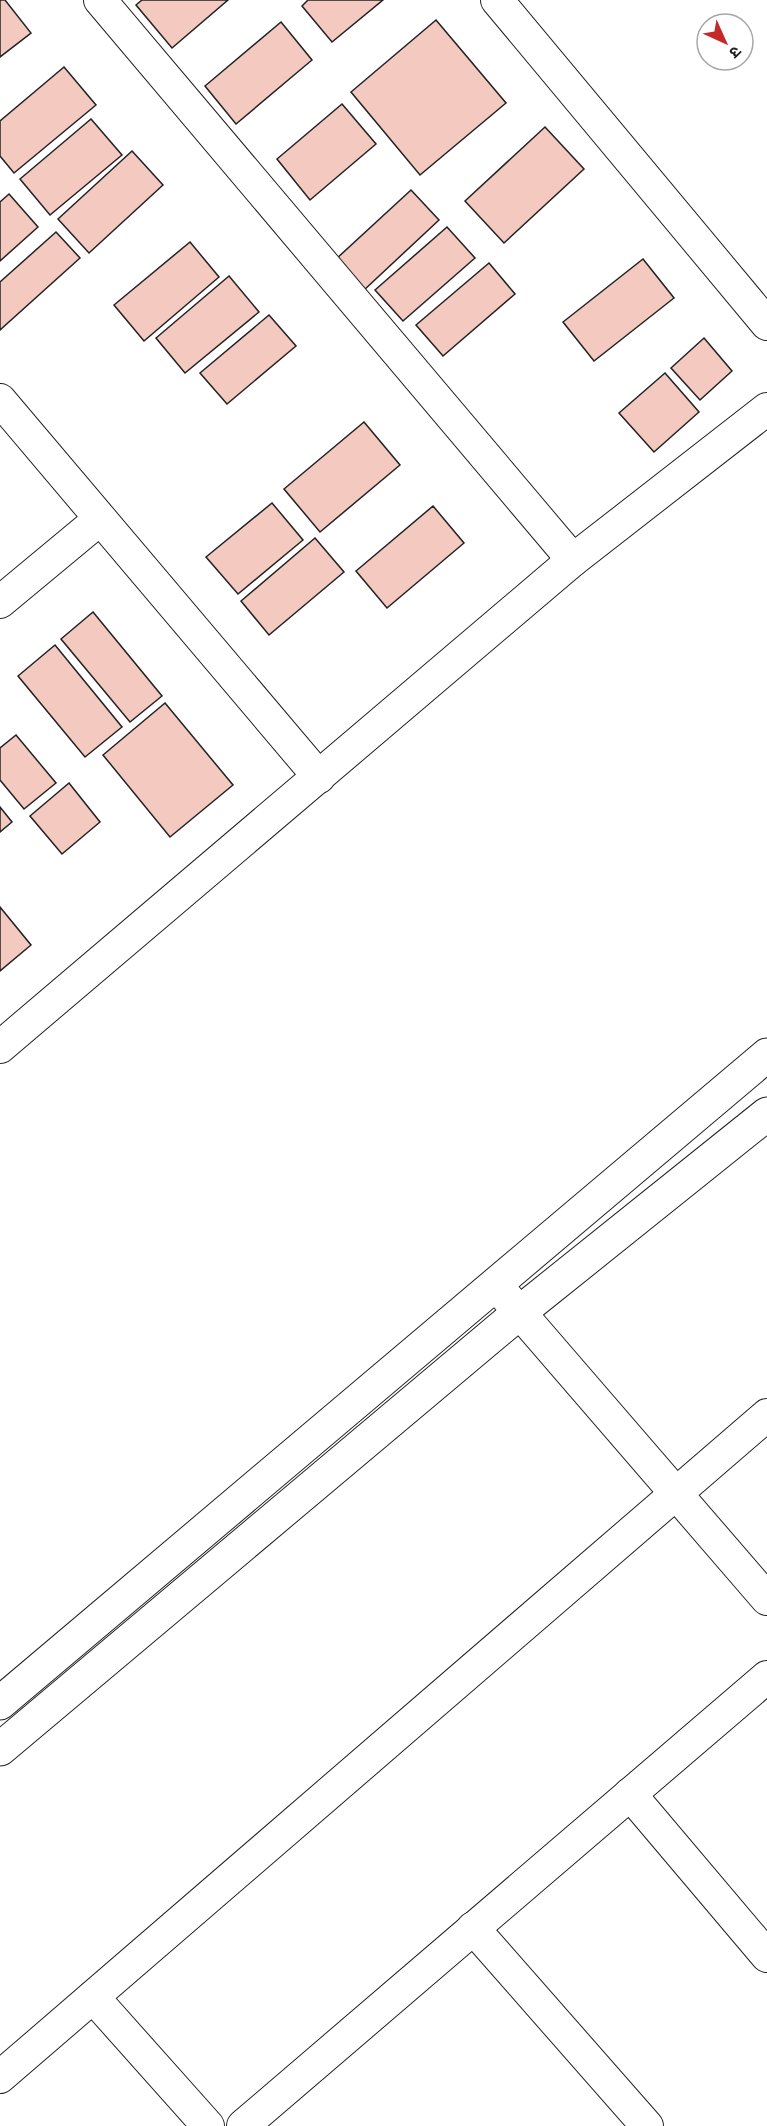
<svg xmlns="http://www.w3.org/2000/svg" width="767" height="2126" font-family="Barlow,'Noto Sans Devanagari',sans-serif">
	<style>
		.building { fill: #f3c9c0; stroke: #222; stroke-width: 1.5 }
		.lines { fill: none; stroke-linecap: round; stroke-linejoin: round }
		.minor-casing { stroke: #222; stroke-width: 34 }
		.tertiary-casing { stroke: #222; stroke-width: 35 }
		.minor { stroke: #fff; stroke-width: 32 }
		.tertiary { stroke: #fff; stroke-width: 33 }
	</style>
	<rect width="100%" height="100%" fill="#fff"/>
	<g class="building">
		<path d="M0,0h5l26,33 -31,24z"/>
		<path d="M142,0h86l-56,48 -36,-43z"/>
		<path d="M308,0h75l-51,42 -30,-36z"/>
		<path d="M436,20l70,83 -86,72 -69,-83z"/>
		<path d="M281,22l31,38 -76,64 -31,-38z"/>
		<path d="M64,67l32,38 -82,68 -14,-17v-35z"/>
		<path d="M342,104l34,40 -66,56 -33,-41z"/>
		<path d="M91,119l31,36 -72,60 -30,-36z"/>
		<path d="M545,127l39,42 -80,74 -39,-42z"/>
		<path d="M132,151l31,34 -74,68 -31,-34z"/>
		<path d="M411,190l28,30 -76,71 -28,-31z"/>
		<path d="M9,194l29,33 -38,34v-59z"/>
		<path d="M447,227l28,31 -72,63 -28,-31z"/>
		<path d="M56,232l24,26 -80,72v-48z"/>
		<path d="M190,242l29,35 -75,64 -30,-36z"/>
		<path d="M643,259l31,39 -80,63 -31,-39z"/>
		<path d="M489,263l26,31 -72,62 -27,-31z"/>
		<path d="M229,276l30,36 -74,61 -29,-35z"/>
		<path d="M269,315l27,31 -69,58 -27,-31z"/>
		<path d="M704,338l28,33 -32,29 -29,-32z"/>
		<path d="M665,373l34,39 -45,40 -35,-39z"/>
		<path d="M364,422l36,43 -80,67 -36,-43z"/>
		<path d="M272,503l31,37 -65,54 -32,-37z"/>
		<path d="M433,506l31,37 -77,65 -31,-37z"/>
		<path d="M315,538l29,34 -75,63 -28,-34z"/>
		<path d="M93,612l69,84 -32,26 -69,-83z"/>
		<path d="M55,645l67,82 -37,30 -67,-81z"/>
		<path d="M165,703l68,82 -63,52 -67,-82z"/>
		<path d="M16,735l40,48 -32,26 -24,-29v-32z"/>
		<path d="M69,783l31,39 -38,32 -32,-38z"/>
		<path d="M0,807l12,15 -12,10z"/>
		<path d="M0,907l31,38 -31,26z"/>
	</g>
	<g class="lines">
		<g class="minor-casing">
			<g id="minor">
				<path d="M100,0l473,560"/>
				<path d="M497,0l270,324"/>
				<path d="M0,400l319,377"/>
				<path d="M0,602l100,-83"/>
				<path d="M0,1047l573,-487 194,-151"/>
				<path d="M496,1285l271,314"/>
				<path d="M630,1794l137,162"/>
				<path d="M473,1928l174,198"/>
				<path d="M93,1997l115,129"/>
				<path d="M0,2077l767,-662"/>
				<path d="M243,2126l524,-449"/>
			</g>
		</g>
		<g class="tertiary-casing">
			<g id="tertiary">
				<path d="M0,1703l767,-648"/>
				<path d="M0,1749l520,-437 247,-198"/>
			</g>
		</g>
		<use href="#minor" class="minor"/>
		<use href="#tertiary" class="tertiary"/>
	</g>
	<g transform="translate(725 42) rotate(135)"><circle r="28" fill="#ffffff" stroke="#a7a7a7" stroke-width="1.5"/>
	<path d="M0-4.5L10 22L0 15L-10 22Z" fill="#c62828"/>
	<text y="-9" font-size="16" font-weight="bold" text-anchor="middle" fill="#222222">उ</text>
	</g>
</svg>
